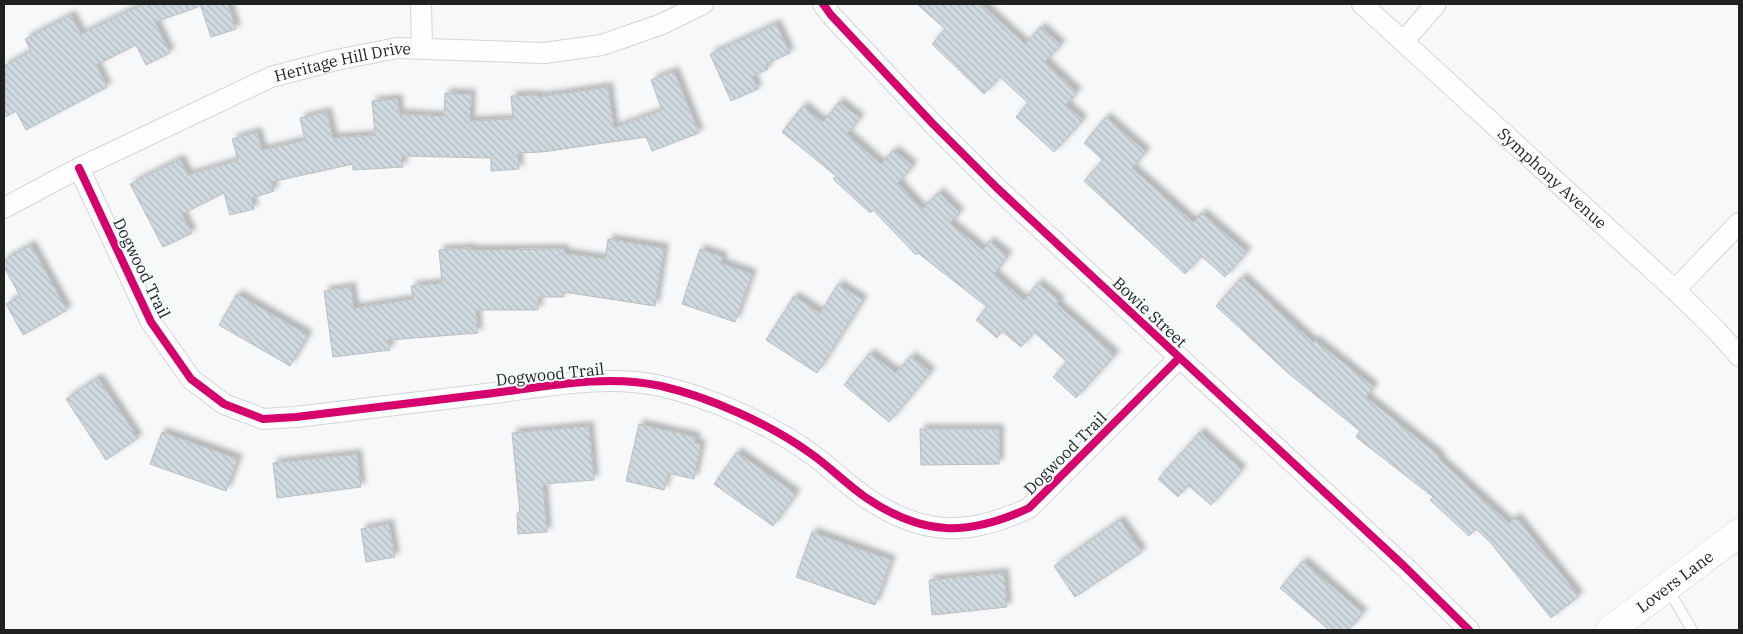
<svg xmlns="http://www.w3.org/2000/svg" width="1743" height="634" font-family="'IBM Plex Serif',serif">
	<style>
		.building { fill: url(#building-back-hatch); stroke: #bdbebf; filter: url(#shadow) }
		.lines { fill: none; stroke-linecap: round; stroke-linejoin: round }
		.lane-casing { stroke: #d3d5d6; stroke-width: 12 }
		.street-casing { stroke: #d3d5d6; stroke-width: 22 }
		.secondary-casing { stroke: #d3d5d6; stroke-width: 29 }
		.lane { stroke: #fefefe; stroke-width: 10 }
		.street { stroke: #fefefe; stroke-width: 20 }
		.secondary { stroke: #fefefe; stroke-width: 28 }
		.cycleway-casing { stroke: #f5f9fa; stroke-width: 11 }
		.cycleway { stroke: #d6006c; stroke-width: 8 }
		.labels { text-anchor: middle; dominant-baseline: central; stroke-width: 4; stroke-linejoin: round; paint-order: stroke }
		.street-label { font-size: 16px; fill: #1f2020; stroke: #f5f9fa }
	</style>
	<defs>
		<pattern id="building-back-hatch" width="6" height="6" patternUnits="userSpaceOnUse" patternTransform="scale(1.25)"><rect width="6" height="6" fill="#cfd9e0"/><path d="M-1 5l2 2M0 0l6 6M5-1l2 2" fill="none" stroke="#b1bac0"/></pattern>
		<filter id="shadow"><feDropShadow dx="4.5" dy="-4.5" stdDeviation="2.5" flood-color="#0004"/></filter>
	</defs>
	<rect width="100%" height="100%" fill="#f6f8f9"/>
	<g class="building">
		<path d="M143,4h55v3l-43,15 15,31 -24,12 -10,-20 -40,20 11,22 -81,43 -10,-19 -12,7v-52l27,-15 -6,-12 46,-24 10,19z"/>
		<path d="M200,4h28l8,25 -25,8z"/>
		<path d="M917,4h64l44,40 16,-17 20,18 -16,17 32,30 -11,13 17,15 -29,32 -38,-35 12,-14 -28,-26 -16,17 -52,-50 13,-15z"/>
		<path d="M776,24l14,29 -24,11 2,5 -16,8 6,12 -27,12 -21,-47z"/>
		<path d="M674,71l25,62 -47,18 -6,-14 -104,15 -24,1 1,16 -28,2v-13l-89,-2 1,11 -50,3v-6l-82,18 3,9 -23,7 3,11 -24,6 -6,-22 -42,21 10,19 -29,14 -33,-63 50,-25 8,16 50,-15 -6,-21 25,-7 5,18 43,-10 -5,-22 27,-6 6,26 42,-3 -3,-34 26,-2 1,15 45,2 1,-23 26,1 -1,27 43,-2 -2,-23 26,-1 1,2 70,-10 6,41 48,-18 -11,-30z"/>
		<path d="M839,102l21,16 -13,16 34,30 13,-14 19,16 -15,17 24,26 17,-17 21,21 -10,10 33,27 6,-9 19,15 -14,18 30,26 14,-17 22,18 -3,3 58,51 -39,43 -23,-21 14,-15 -33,-30 -13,15 -19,-16 -5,7 -21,-18 11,-13 -69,-54 -2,2 -43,-45 -3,3 -37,-34 3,-3 -54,-44 21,-26 20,16z"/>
		<path d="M1106,117l40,35 -14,16 61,54 9,-9 45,39 -22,25 -24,-21 -16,18 -101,-93 19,-21 -19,-17z"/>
		<path d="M608,239l56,9 -9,58 -91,-14v5h-26v13h-62l2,23 -90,7 2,10 -57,7 -9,-66 27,-4 3,21 59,-9 -2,-13 31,-3 -3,-33 31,-2v2l94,-1v4l41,6z"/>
		<path d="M31,245l36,65 -44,25 -17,-31 14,-8 -16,-29v-7z"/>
		<path d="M700,249l23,8 -2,6 31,11 -17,48 -53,-18z"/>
		<path d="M1242,277l71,65 2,-2 59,47 -8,10 75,60 -2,2 70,64 7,-6 63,79 -28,22 -61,-76 -14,-13 -7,7 -39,-36 3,-3 -77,-60 4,-6 -72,-58 -72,-67z"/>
		<path d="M838,284l25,16 -46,73 -51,-33 28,-44 26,17z"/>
		<path d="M237,294l71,41 -18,31 -71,-41z"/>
		<path d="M870,353l26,20 15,-17 20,16 -42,50 -45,-37z"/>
		<path d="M98,378l40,60 -32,22 -40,-61z"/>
		<path d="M639,424l57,13 -2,5 7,3 -7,34 -26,-6 -4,17 -38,-9z"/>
		<path d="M589,426l5,54 -51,4 4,48 -29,2 -1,-21h3l-8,-80z"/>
		<path d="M920,429h79v35l-78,1z"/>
		<path d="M162,432l76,27 -12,32 -76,-27z"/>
		<path d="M1200,432l42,38 -31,35 -23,-20 -10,12 -20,-18z"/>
		<path d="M737,452l59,42 -23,32 -59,-42z"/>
		<path d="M357,454l4,33 -84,11 -4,-35z"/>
		<path d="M1120,520l22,32 -67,45 -21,-31z"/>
		<path d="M389,524l6,33 -29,5 -5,-33z"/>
		<path d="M812,532l79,28 -16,45 -79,-28z"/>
		<path d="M1303,561l60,52 -15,17h-19l-49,-42z"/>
		<path d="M1004,573l3,34 -75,8 -3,-35z"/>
	</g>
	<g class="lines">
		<g class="lane-casing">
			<path id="lane" d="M1668,589l24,41"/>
		</g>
		<g class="street-casing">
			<g id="street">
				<path d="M421,4l1,43"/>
				<path d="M823,4l8,11 102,109 64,64 407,378 65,64"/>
				<path id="s1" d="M1362,4l313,286 42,41 22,25"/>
				<path d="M1403,42l33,-38"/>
				<path d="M79,168l72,154 40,57 33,25 39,15 33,-2c66,-8 132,-16 198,-24 54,-7 113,-19 167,-7 48,11 109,38 149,67 19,13 35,30 55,44 57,39 102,40 164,11l150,-150"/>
				<path id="s2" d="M4,208l75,-40 192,-91 65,-17 61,-12 147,5 58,-8 60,-21 41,-20"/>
				<path d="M1675,290l64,-67"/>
			</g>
		</g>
		<g class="secondary-casing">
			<g id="secondary">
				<path id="s3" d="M1610,630l129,-97"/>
			</g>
		</g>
		<use href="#lane" class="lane"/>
		<use href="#street" class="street"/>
		<use href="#secondary" class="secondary"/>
		<g class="cycleway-casing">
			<g id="cycleway">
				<path d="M823,4l8,11 102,109 64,64 407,378 65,64"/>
				<path d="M79,168l72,154 40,57 33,25 39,15 33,-2c66,-8 132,-16 198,-24 54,-7 113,-19 167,-7 48,11 109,38 149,67 19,13 35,30 55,44 57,39 102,40 164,11l150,-150"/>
			</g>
		</g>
		<use href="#cycleway" class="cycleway"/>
	</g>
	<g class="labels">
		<g class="street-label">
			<text stroke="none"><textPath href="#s2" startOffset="371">Heritage Hill Drive</textPath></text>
			<text stroke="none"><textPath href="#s1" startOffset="258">Symphony Avenue</textPath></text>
			<text transform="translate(142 268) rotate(64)">Dogwood Trail</text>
			<text transform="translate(1150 312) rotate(43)">Bowie Street</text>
			<text transform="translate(550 374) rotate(-6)">Dogwood Trail</text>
			<text transform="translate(1065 453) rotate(-45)">Dogwood Trail</text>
			<text stroke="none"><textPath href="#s3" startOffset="81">Lovers Lane</textPath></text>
		</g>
	</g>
	<rect width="1743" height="634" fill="none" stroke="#1f2020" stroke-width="10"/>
</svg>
